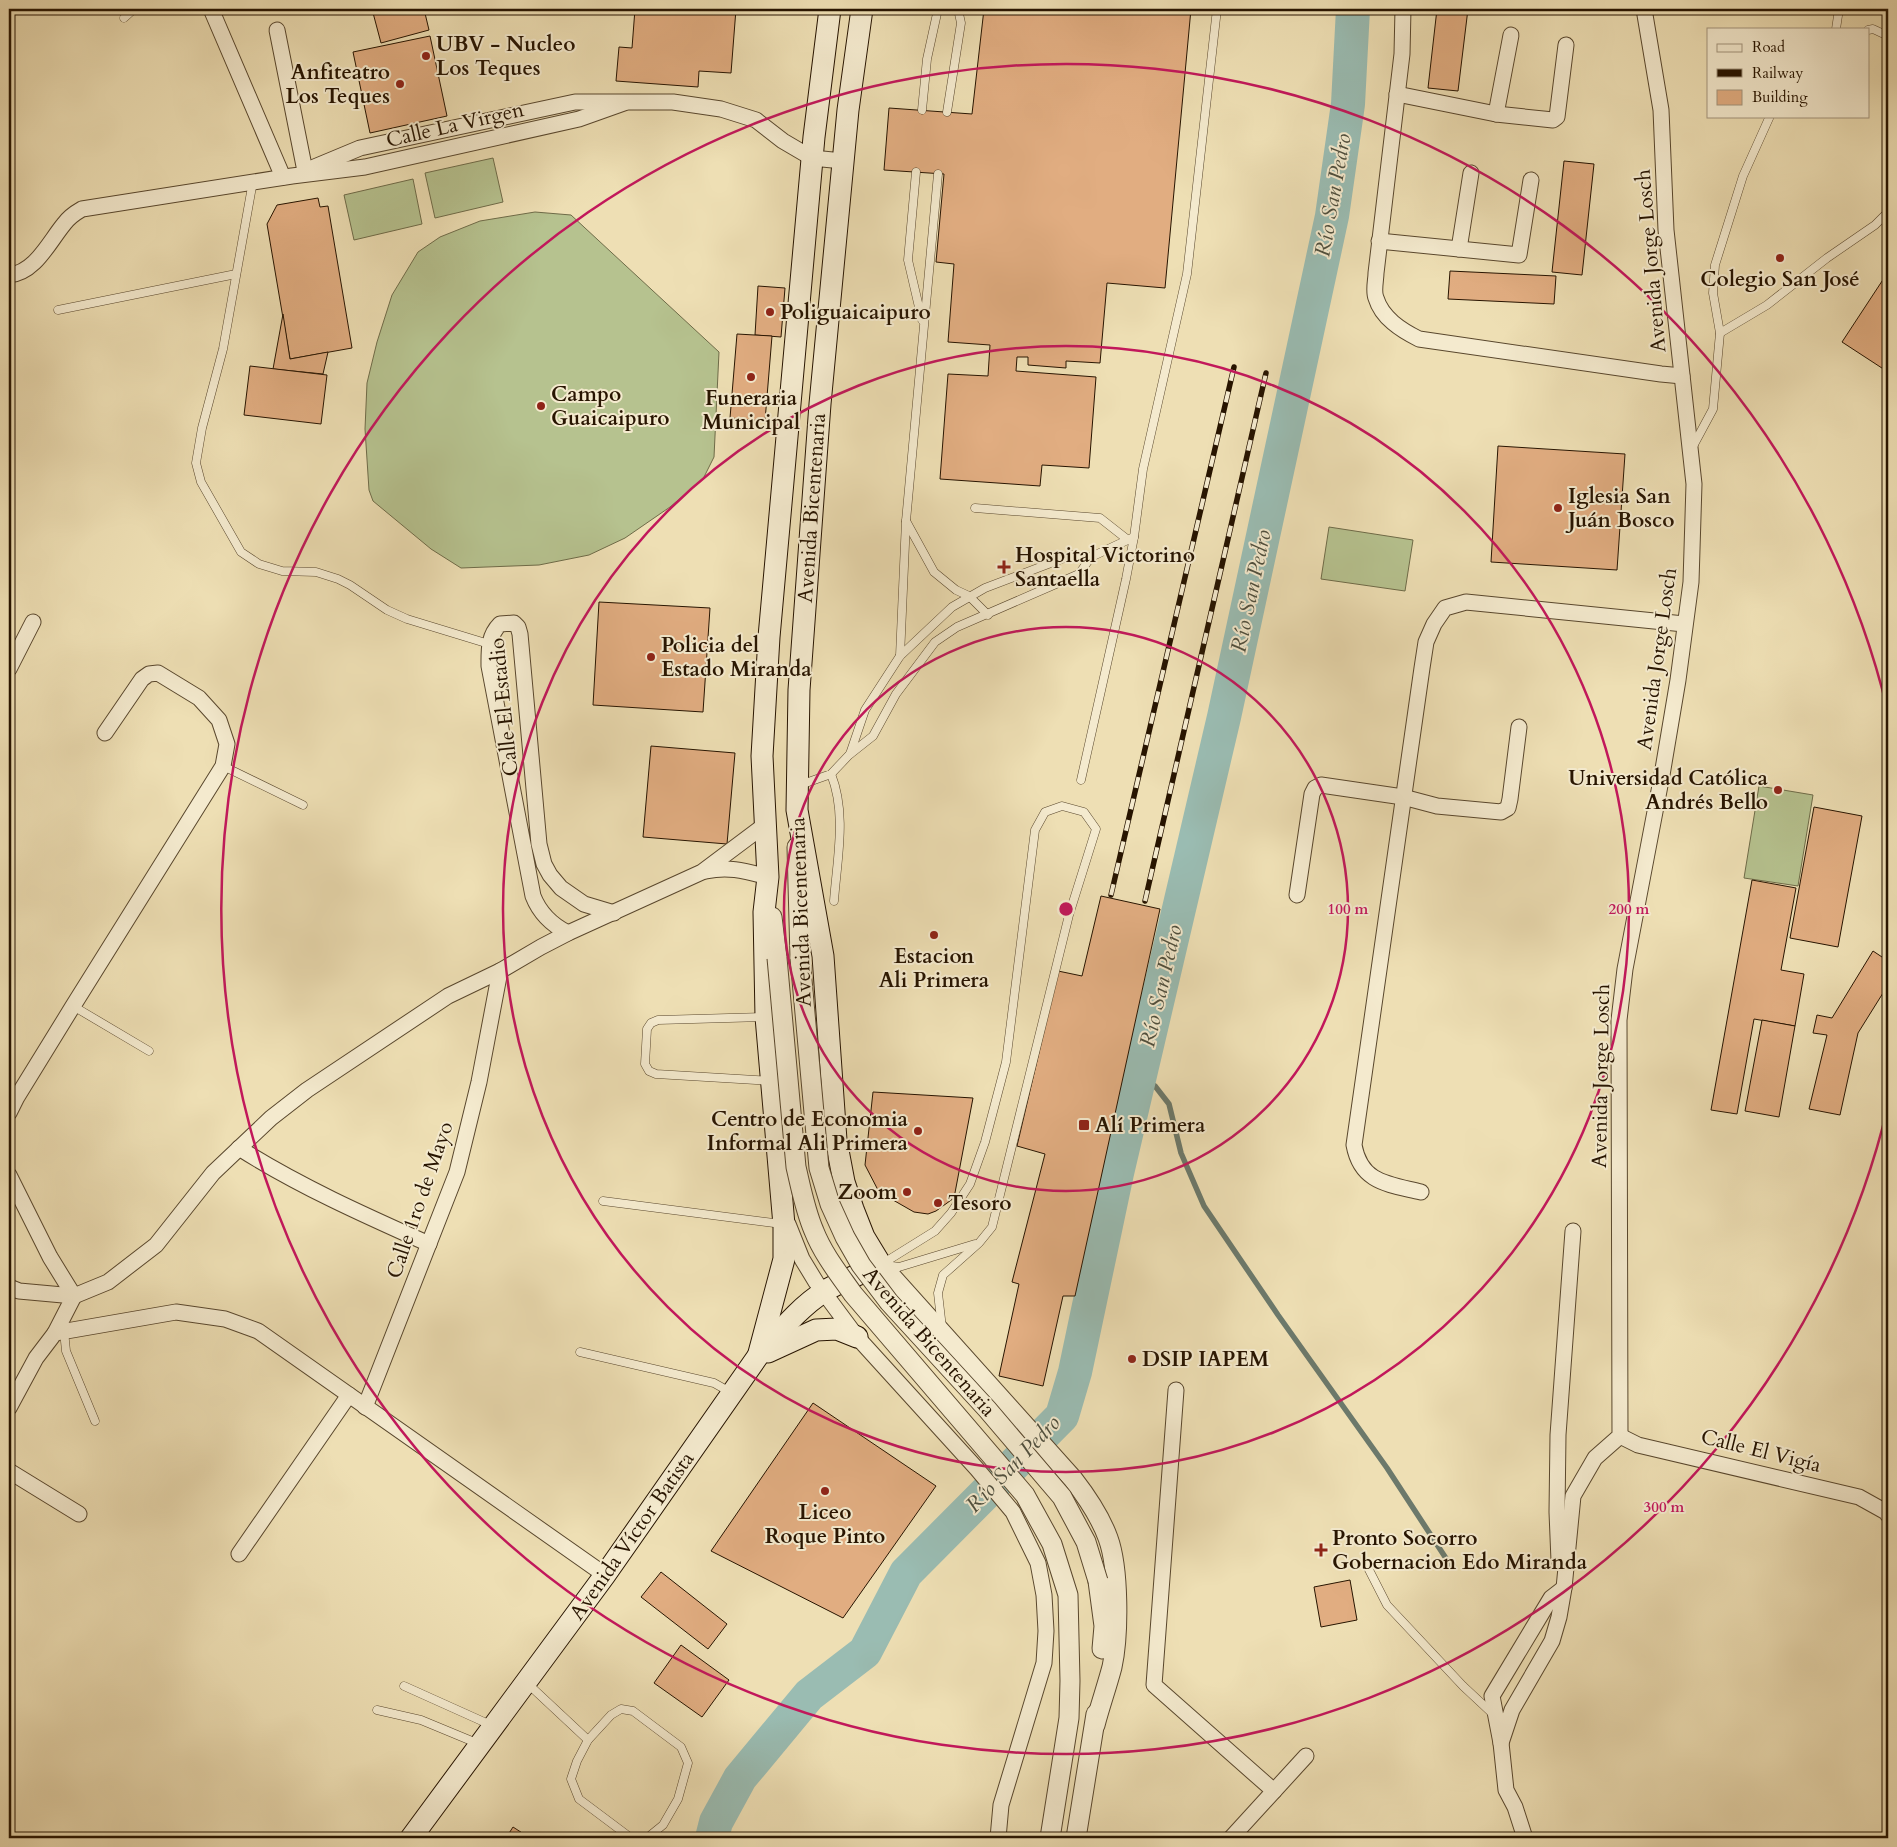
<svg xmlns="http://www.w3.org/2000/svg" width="1897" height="1847" font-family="Cardo,serif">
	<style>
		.pitch { fill: #b6c28f; stroke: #6e6b48 }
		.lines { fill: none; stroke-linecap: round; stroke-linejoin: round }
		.stream { stroke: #6c796b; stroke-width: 5.5 }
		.river { stroke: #9abcb2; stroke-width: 34 }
		.building { fill: #e1ad81; stroke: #271400 }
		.service-casing { stroke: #59472d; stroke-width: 9 }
		.minor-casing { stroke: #59472d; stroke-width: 17 }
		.tertiary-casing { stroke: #59472d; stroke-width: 21 }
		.secondary-casing { stroke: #271400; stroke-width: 23 }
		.service { stroke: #f4eace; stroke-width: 8 }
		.minor { stroke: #f4eace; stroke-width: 15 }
		.tertiary { stroke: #f4eace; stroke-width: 19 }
		.secondary { stroke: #f4eace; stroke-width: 21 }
		.rail-casing { stroke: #271400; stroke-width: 5.5 }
		.rail { stroke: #f4eace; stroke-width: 4; stroke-dasharray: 11; stroke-linecap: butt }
		.tertiary-bridge-casing { stroke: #59472d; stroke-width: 21; stroke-linecap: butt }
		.tertiary-bridge { stroke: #f4eace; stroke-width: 19 }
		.ring { fill: none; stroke: #c2185b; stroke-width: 2.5 }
		.poi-dot { fill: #8f2418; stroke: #f4eace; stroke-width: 2 }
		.labels { text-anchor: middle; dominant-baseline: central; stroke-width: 4; stroke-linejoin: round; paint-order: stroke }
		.poi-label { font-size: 21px; font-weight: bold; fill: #271400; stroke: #f4eace; text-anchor: start }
		.street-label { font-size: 21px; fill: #271400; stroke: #f4eace }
		.water-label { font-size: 22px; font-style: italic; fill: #4f4f3e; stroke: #f4eace }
		.centre { fill: #c2185b; stroke: #f4eace; stroke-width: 2.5 }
		.ring-label { font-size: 15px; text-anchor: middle; font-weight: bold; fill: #c2185b; stroke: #f4eace; stroke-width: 4; stroke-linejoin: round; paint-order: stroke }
	</style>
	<rect width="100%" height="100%" fill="#eedfb4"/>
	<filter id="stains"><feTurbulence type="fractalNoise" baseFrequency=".004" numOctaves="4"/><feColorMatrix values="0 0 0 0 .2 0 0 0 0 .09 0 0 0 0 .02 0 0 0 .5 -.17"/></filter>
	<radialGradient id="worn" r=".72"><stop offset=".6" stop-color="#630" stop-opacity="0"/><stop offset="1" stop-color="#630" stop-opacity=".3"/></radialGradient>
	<g class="pitch">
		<path d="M493,158l10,44 -68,16 -10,-45z"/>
		<path d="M413,179l9,45 -68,16 -10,-45z"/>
		<path d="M535,212l36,3 148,137 -5,105 -11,22 -33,28 -45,31 -36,17 -50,10 -78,3 -30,-19 -58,-48 -4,-11 -4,-61 2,-46 10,-41 15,-47 26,-43 22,-15 40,-16z"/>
		<path d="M1329,527l84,13 -8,51 -84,-12z"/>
		<path d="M1759,786l54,9 -15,91 -54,-8z"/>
	</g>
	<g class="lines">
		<path class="stream" d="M1140,1076l15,10 14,18 12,49 23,53 74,109 109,153 64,98"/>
		<path class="river" d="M712,1838l4,-16 24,-44 69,-83 56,-43 41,-79 156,-157 13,-44 42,-199 107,-456 108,-501 16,-112 5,-95"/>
	</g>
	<g class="building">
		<path d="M372,9h52l5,21 -48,13z"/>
		<path d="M635,9h101l-5,64 -32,-2 -1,16 -82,-6 3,-34 13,1z"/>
		<path d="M984,9h207l-26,279 -58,-5 -7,80 -34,-2v7l-38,-3v-8h-11l-1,14 80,6 -7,91 -47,-3 -2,21 -100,-7 8,-105 40,2 2,-31 -42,-3 6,-78 -18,-2 8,-88 -60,-4 5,-62 83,6z"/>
		<path d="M1437,9h31l-10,82 -30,-3z"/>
		<path d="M430,36l17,80 -77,17 -17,-81z"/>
		<path d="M1564,161l30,3 -12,111 -30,-3z"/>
		<path d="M318,198l2,9 8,-1 24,142 -62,11 -23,-135 10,-19z"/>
		<path d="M1450,271l106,5 -2,28 -106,-5z"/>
		<path d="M1888,272v100l-46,-30z"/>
		<path d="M758,286l27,2 -4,49 -26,-2z"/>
		<path d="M283,314l7,45 38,-7 -5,22 -50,-5z"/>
		<path d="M737,334l35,2 -7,85 -35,-3z"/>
		<path d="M250,366l77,9 -6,49 -77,-9z"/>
		<path d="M1498,446l127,8 -8,116 -126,-8z"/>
		<path d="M599,602l111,6 -7,104 -110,-7z"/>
		<path d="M651,746l84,7 -8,91 -84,-7z"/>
		<path d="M1814,807l48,9 -24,131 -48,-9z"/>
		<path d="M1752,880l44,8 -15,82 23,4 -9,52 -41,-7 -17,95 -26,-4z"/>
		<path d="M1101,896l59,13 -85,387h-12l-20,90 -44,-10 20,-92 -7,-2 33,-128 -28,-8 41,-175 24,5z"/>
		<path d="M1873,951l15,10v24l-30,48 -18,82 -31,-6 18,-74 -14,-2 4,-18 15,3z"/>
		<path d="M1762,1020l33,6 -16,91 -34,-6z"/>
		<path d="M873,1092l100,6 -19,100 -18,13 -8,3 -14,-2 -35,-20 -14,-27z"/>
		<path d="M813,1403l123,83 -93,132 -132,-67z"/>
		<path d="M661,1572l66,52 -19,25 -67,-52z"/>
		<path d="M1350,1580l7,40 -36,7 -7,-40z"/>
		<path d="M681,1645l48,35 -27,37 -48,-34z"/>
		<path d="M513,1827l17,11h-24z"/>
	</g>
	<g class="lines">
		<g class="service-casing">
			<g id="service">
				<path d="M124,18l10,-9"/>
				<path d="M1836,29l3,-20"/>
				<path d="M1868,30l5,-1 15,7"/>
				<path d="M922,110l5,-51 11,-50"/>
				<path d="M947,112l14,-89 -3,-14"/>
				<path d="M916,172l-8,88 14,60"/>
				<path d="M253,181l-30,168 -21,79 -6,35 5,19 40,70 18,12 23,7 34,1 22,7 12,6 37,25 20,9 82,25"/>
				<path d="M58,310l178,-36"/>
				<path d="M1720,333l47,-28 60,-47 48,-33 13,-13"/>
				<path d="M1692,448l21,-39 7,-76 -7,-40 2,-28 28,-89 27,-60"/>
				<path d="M975,508l125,10 28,22"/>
				<path d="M906,521l28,51 22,18 13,6 19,19"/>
				<path d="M900,656l6,-135 32,-347"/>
				<path d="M850,754l15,-44 35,-54 52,-49 33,-19 87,-33 19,2"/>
				<path d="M223,766l80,39"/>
				<path d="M831,774c16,40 6,85 3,127"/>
				<path d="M1081,780l45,-201 8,-42 9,-68 44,-195 30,-265"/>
				<path d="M800,785l31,-11 18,-19 24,-19 23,-42 39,-52 22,-15 122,-53 12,-17 43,-20"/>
				<path d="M73,1006l76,45"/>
				<path d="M764,1017l-106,3 -7,3 -4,6 -2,35 4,7 7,3 115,7"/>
				<path d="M603,1201l179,23"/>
				<path d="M882,1264l53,-33 16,-18 19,-29 15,-42 21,-80 29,-232 10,-18 17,-6 22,6 12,17 -27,86 -77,312 -13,16 -36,32 -5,18 4,35"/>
				<path d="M885,1265l14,2 76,-23"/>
				<path d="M64,1331l2,20 29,70"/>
				<path d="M580,1352l134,31 16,9"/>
				<path d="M1365,1562l22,43 76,81 30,28"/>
				<path d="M527,1683l61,57 -11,21 -6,18 8,20 52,39"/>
				<path d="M404,1686l89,40"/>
				<path d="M377,1710l44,10 58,24"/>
				<path d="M588,1740l23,-25 10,-6 12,2 48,36 7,16 -10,36 -15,26 -16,13"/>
			</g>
		</g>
		<g class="minor-casing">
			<g id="minor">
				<path d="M211,9l72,168"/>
				<path d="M1403,9l-1,45 -26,219c0,7 -3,18 0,25 6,20 25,32 43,41l242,35 21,2"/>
				<path d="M277,30l28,141"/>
				<path d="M1397,94l99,20 57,6 4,-3 9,-72"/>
				<path d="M1496,114l15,-79"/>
				<path d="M312,168l48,-20 215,-46h98l48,7 35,11 27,21 29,17 31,3"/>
				<path d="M1379,241l140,14 12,-75"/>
				<path d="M1459,249l12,-76"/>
				<path d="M9,275c26,-2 40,-33 55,-51 5,-7 11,-11 18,-15l210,-33 73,-9 214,-48 45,-16"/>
				<path d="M9,669l24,-47"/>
				<path d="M706,871c23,-5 39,0 62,6"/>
				<path d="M1297,895l15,-101 3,-6 6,-3 82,12 34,9 64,6 7,-4 2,-9 9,-72"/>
				<path d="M568,933c-16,-8 -28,-19 -35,-37l-44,-230c0,-16 -1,-30 11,-42l14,-1 4,4 2,7 19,210 5,20 6,11 11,13 23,16 30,9"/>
				<path d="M9,1113l8,-16 56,-91 150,-240 4,-22 -8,-24 -20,-22 -41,-25 -9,1 -7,5 -37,54"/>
				<path d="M239,1148c60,38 125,67 190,96"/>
				<path d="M9,1175l41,82 24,39 -19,37"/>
				<path d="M1421,1192c-33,-8 -60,-9 -67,-47l68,-477 4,-26 8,-18 11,-16 21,-6 218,22"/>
				<path d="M788,1224l14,35 14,23 41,55 120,132 36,43 25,51 6,32 2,36 -2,32 -43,142 -3,33"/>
				<path d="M9,1287l10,4 55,5 34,-14 48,-37 57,-72 58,-55 36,-28 141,-94 52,-25 41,-24 27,-14 134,-61 64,-48"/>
				<path d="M1176,1390l-22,295 120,106"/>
				<path d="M365,1407l92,-235 22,-90 21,-111"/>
				<path d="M9,1408l27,-50 19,-25 121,-21 49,7 33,12 347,244"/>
				<path d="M1620,1436l18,9 221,52 27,15 2,3"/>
				<path d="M9,1471l70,43"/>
				<path d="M239,1554l110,-159"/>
				<path d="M1559,1561l-2,-49 1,-77 15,-204"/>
				<path d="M1501,1743l11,-33 40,-69 7,-24 5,-29 9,-92 22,-38 25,-22 -1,-416 6,-51 37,-194 16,-95 13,-98 3,-98 -28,-254 -5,-120 -17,-101"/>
				<path d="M1231,1838l75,-82"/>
				<path d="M1525,1838l-10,-31 -9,-17 -5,-47 -9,-47 59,-98 13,-10"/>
			</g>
		</g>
		<g class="tertiary-casing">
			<g id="tertiary">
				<path d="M797,847l3,111"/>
				<path d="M772,917l5,41"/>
				<path d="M881,1265l192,214c14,18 27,37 35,59 11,30 11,97 4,129 -5,19 -12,39 -17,58"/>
				<path d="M1098,1581l6,45 -2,23"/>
				<path d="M1076,1838l20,-124"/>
			</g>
		</g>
		<g class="secondary-casing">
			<g id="secondary">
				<path d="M768,1352l48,-22 21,-1 20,8"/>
				<path d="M759,1353l25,-94v-34l-18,-208 -2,-105 4,-35 -6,-121 7,-119 45,-500 16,-128"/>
				<path d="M411,1838l194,-263 153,-219c20,-22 41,-49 67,-65 18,-11 37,-18 56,-26l-17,-28 -11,-28 -9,-27 -8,-42 -13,-184 -26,-146 2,-120 21,-286 28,-294 14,-101"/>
			</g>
		</g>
		<use href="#service" class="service"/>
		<use href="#minor" class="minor"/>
		<use href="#tertiary" class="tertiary"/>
		<use href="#secondary" class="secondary"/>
		<g class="rail-casing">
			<g id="rail">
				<path d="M1111,895l123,-528"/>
				<path d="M1145,901l121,-528"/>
			</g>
		</g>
		<use href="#rail" class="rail"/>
		<g class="tertiary-bridge-casing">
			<g id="tertiary-bridge">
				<path d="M777,958l19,209c5,21 9,43 18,64 9,23 25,43 39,63l172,201 27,49 16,51 2,86 -1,37 -19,120"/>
				<path d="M800,958l19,210 11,36 15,33 16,28 28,37 98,107 75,88 24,45 12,39"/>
			</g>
		</g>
		<use href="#tertiary-bridge" class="tertiary-bridge"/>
	</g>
	<g class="ring">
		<circle cx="1066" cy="909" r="282"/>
		<circle cx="1066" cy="909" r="563"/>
		<path d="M1888 1106A845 845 0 1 1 1888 712"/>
	</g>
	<g class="poi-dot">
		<circle cx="426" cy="56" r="5"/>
		<circle cx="400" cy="84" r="5"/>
		<circle cx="1780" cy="258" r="5"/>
		<circle cx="770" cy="312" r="5"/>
		<circle cx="751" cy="377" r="5"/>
		<circle cx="541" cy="406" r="5"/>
		<circle cx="1558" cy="508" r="5"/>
		<path d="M1001.5 559.5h5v5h5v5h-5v5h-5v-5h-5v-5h5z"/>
		<circle cx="651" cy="657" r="5"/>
		<circle cx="1778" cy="790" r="5"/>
		<circle cx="934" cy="935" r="5"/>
		<rect x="1078" y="1119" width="12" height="12" rx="2.5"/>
		<circle cx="918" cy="1131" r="5"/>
		<circle cx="907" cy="1192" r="5"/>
		<circle cx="938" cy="1203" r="5"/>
		<circle cx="1132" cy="1359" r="5"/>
		<circle cx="825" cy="1491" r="5"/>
		<path d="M1318.5 1542.5h5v5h5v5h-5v5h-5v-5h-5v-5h5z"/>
	</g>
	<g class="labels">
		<g class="poi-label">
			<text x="436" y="44">UBV - Nucleo<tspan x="436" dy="24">Los Teques</tspan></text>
			<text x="390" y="72" text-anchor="end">Anfiteatro<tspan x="390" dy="24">Los Teques</tspan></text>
			<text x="1780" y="279" text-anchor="middle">Colegio San José</text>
			<text x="780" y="312">Poliguaicaipuro</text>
			<text x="551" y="394">Campo<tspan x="551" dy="24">Guaicaipuro</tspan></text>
			<text x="751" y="398" text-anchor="middle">Funeraria<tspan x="751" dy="24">Municipal</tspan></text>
			<text x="1568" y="496">Iglesia San<tspan x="1568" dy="24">Juán Bosco</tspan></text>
			<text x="1015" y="555">Hospital Victorino<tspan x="1015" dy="24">Santaella</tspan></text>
			<text x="661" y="645">Policia del<tspan x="661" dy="24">Estado Miranda</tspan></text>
			<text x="1768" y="778" text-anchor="end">Universidad Católica<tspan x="1768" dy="24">Andrés Bello</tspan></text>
			<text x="934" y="956" text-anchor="middle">Estacion<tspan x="934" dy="24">Ali Primera</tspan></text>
			<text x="908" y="1119" text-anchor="end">Centro de Economia<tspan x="908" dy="24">Informal Ali Primera</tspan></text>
			<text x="1095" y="1125">Alí Primera</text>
			<text x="897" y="1192" text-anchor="end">Zoom</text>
			<text x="948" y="1203">Tesoro</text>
			<text x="1142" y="1359">DSIP IAPEM</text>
			<text x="825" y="1512" text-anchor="middle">Liceo<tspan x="825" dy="24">Roque Pinto</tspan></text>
			<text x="1332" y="1538">Pronto Socorro<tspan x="1332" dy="24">Gobernacion Edo Miranda</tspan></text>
		</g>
		<g class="street-label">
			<text transform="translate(455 125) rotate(-13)">Calle La Virgen</text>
			<text transform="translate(1651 261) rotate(-95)">Avenida Jorge Losch</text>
			<text transform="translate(812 508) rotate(-86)">Avenida Bicentenaria</text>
			<text transform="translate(1657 659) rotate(-82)">Avenida Jorge Losch</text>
			<text transform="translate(504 707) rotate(-96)">Calle El Estadio</text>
			<text transform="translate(801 912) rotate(-92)">Avenida Bicentenaria</text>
			<text transform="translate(1601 1076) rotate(-89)">Avenida Jorge Losch</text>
			<text transform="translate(420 1200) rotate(-71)">Calle 1ro de Mayo</text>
			<text transform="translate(929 1342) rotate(49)">Avenida Bicentenaria</text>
			<text transform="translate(1761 1451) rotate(14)">Calle El Vigía</text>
			<text transform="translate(632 1536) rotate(-55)">Avenida Víctor Batista</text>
		</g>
		<g class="water-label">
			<text transform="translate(1333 195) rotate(-80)">Río San Pedro</text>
			<text transform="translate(1251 591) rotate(-78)">Río San Pedro</text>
			<text transform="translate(1161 986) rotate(-77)">Río San Pedro</text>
			<text transform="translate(1013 1464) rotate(-46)">Río San Pedro</text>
		</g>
	</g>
	<circle cx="1066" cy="909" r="8" class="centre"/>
	<g class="ring-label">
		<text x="1348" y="914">100 m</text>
		<text x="1629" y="914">200 m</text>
		<text x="1664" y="1512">300 m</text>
	</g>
	<rect width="1897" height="1847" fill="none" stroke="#eedfb4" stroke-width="30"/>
	<rect x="10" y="10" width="1877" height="1827" fill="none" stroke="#271400" stroke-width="2.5"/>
	<rect x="15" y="15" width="1867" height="1817" fill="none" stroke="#271400"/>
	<rect x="1707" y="28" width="162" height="90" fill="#f4eace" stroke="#a2947c"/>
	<rect x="1717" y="44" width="25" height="8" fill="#f4eace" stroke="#a2947c"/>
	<text x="1752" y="52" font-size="15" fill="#271400">Road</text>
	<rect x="1717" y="69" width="25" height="8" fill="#271400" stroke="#a2947c"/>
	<text x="1752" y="78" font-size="15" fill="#271400">Railway</text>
	<rect x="1717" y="90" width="25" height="15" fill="#e1ad81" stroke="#a2947c"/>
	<text x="1752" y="102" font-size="15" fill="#271400">Building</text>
	<rect width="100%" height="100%" filter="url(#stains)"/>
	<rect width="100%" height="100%" fill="url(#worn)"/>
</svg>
